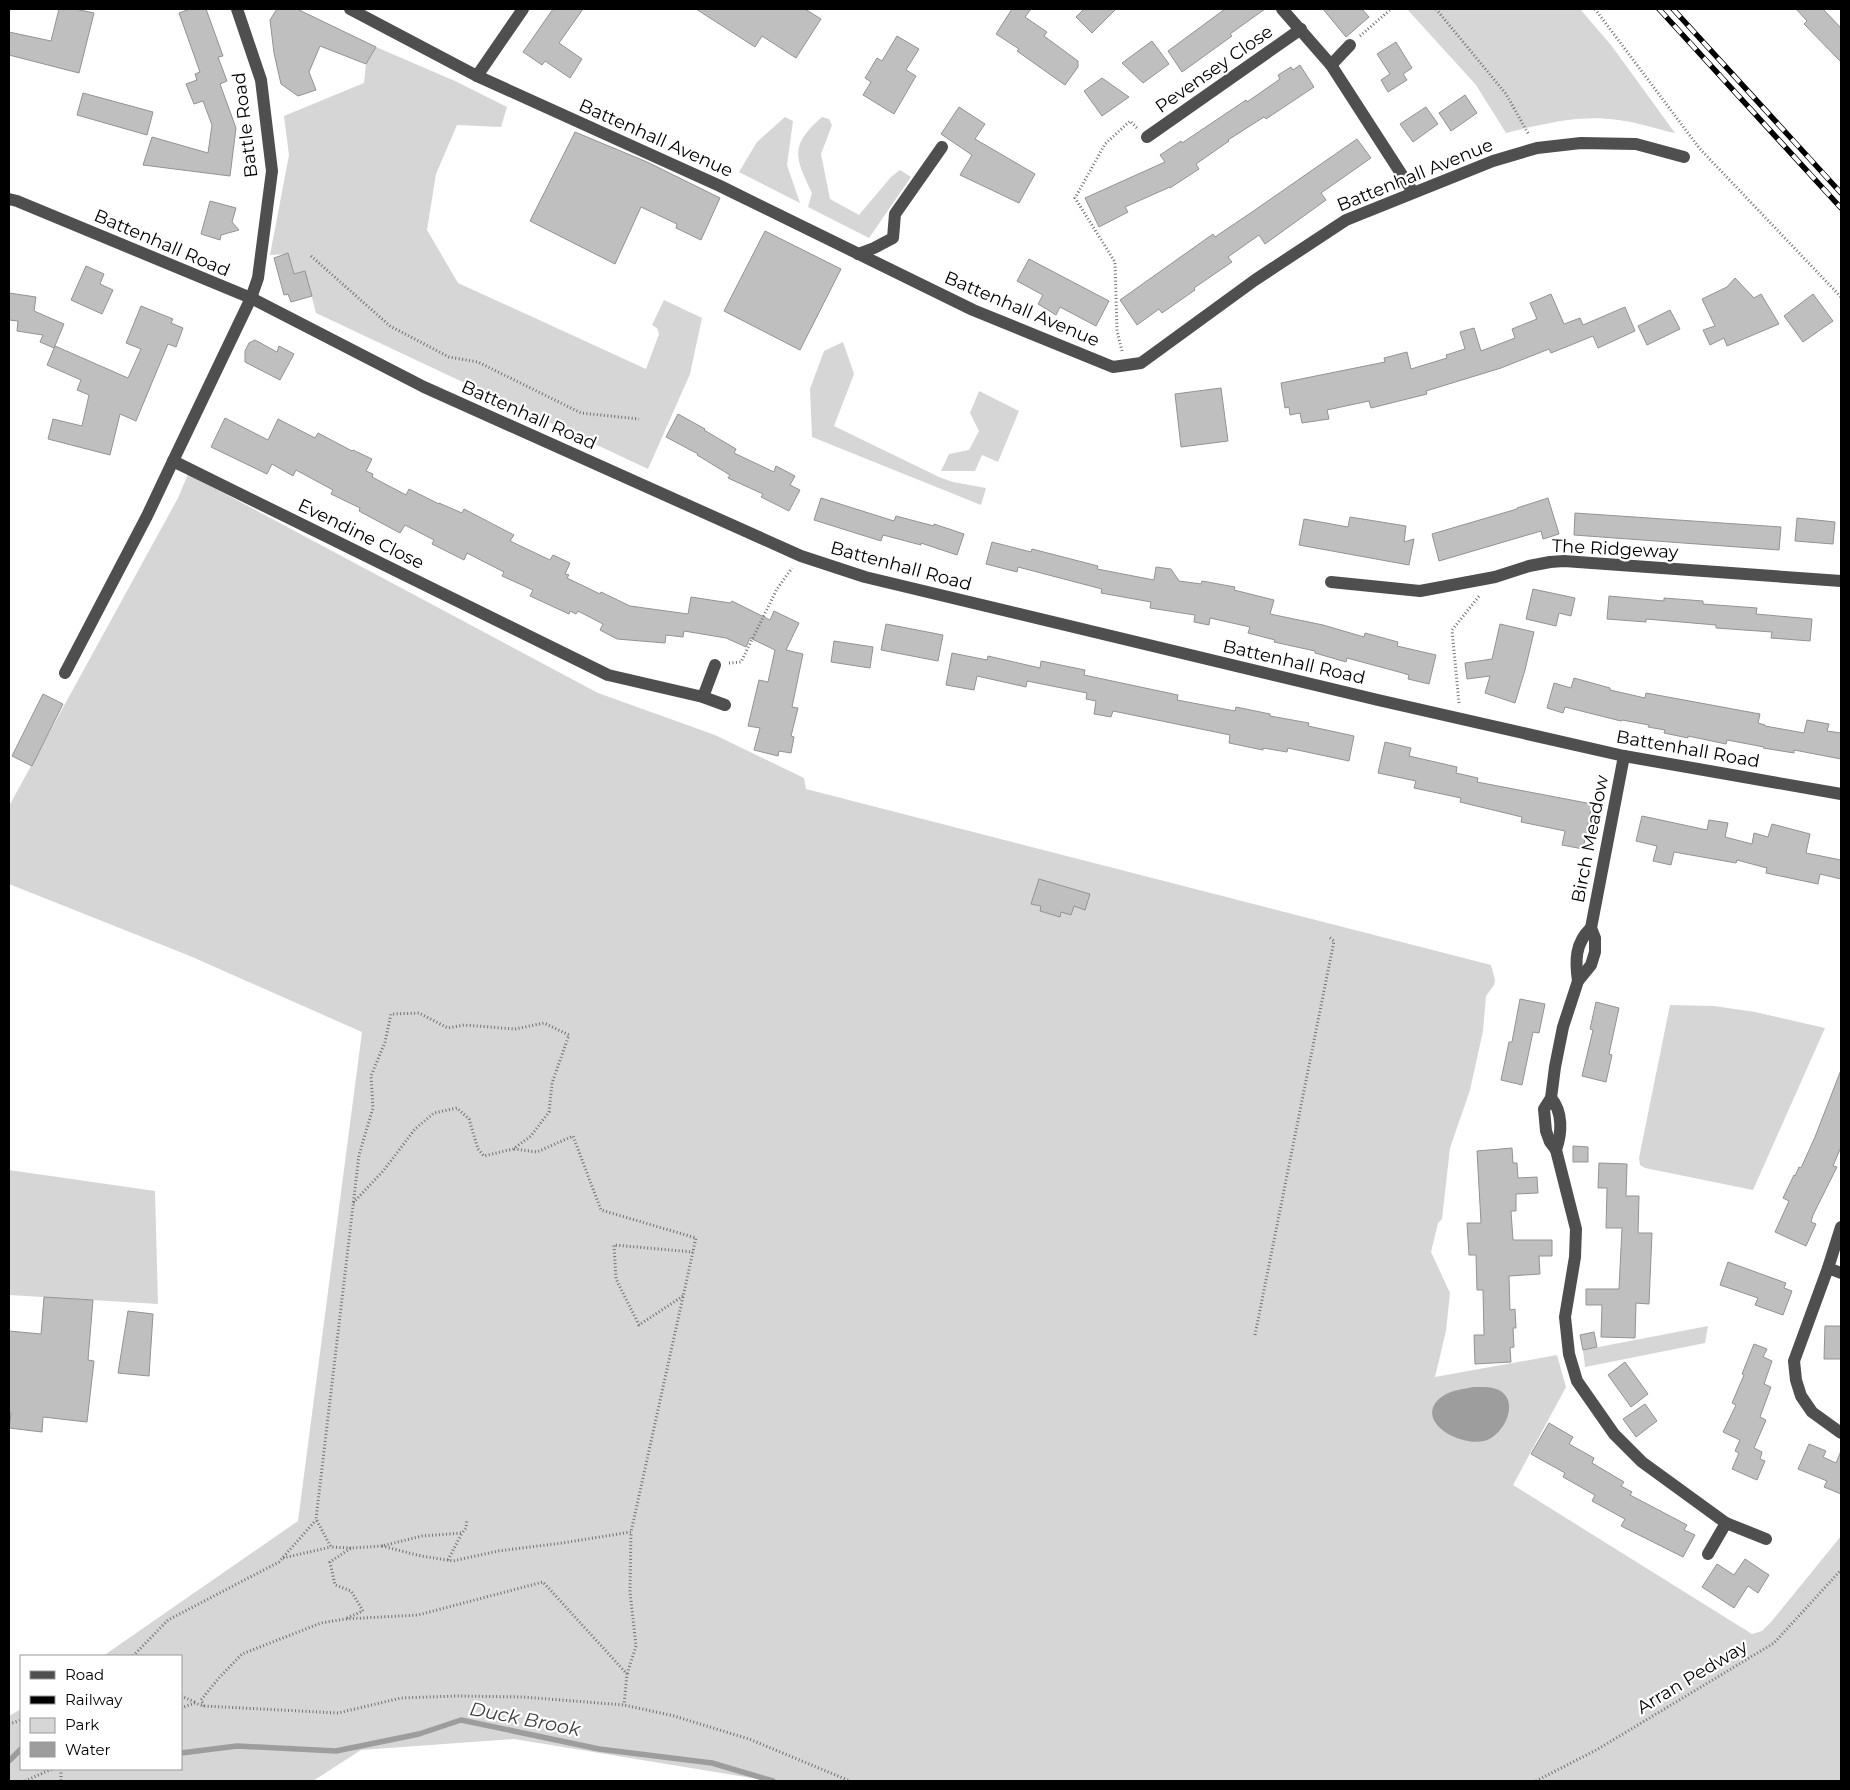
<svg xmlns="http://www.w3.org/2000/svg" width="1850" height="1790" font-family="Montserrat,sans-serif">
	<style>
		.green { fill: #d6d6d6 }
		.water { fill: #9d9d9d }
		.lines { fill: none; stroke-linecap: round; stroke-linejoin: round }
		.stream { stroke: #9d9d9d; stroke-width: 5.5 }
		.building { fill: #bfbfbf; stroke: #939393 }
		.path { stroke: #717171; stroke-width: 3; stroke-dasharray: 1 2.5; stroke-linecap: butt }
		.minor { stroke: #4f4f4f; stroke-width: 12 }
		.rail-casing { stroke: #000; stroke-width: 5.5 }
		.rail { stroke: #fff; stroke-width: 4; stroke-dasharray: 11; stroke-linecap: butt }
		.labels { text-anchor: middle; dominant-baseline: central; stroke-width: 4.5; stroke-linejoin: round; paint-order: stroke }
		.street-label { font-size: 18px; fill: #000; stroke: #fff }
		.water-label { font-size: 19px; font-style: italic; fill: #3e3e3e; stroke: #fff }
	</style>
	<rect width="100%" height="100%" fill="#fff"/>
	<g class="green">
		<path d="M1407,9h173l31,36 64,88c-19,-4 -38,-11 -57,-13 -37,-6 -76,4 -112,13l-30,-48z"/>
		<path d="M376,47l79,34 52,26 -6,20 -44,-2 -21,49 -9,56 31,53 188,86 13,-35 -2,-6 -5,-3 12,-25 38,18 -12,56 -42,95 -332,-156 -11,-42 -11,3 -6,-20 -18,1 19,-100 -5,-39 80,-33 2,-19z"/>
		<path d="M785,117l8,4 -6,44 13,38 -61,-31 18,-30z"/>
		<path d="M822,117l7,2 3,6 -11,29 9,45 29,16 32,-38 9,-7 11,7 -42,61 -61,-31 4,-14c-17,-36 -23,-47 10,-76z"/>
		<path d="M843,342l11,32 -20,52 105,51 14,5 33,6 -5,17 -169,-68 -2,-48 14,-38z"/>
		<path d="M979,391l40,20 -21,51 -16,-7 -7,16h-34l8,-17 20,-4 10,-19 -9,-18z"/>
		<path d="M188,474l410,219 117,42 89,43 2,11 685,176 4,15 -1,5 -8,11 -3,35 -13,59 -20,58 -8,71 -4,4 -7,29 19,41 -4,38 -11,46 122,-22 9,32 -53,98 239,149 10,-3 9,-9 70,-86v245h-1071l-256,-42 -153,11 -48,31h-304v-65l12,-7v60h160v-113h-78l195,-135 64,-489 -172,-76 -181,-72v-78l169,-308z"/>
		<path d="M1670,1005l44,1 41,6 70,16 -72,162 -108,-22 -5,-3 -1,-7z"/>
		<path d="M9,1170l146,21 3,113 -149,-9z"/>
		<path d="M1708,1326l-3,17 -120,24 -2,-17z"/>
	</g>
	<path class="water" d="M1473,1387c8,0 18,-1 26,3 22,12 4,47 -15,51 -29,6 -75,-25 -38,-47 8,-4 18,-5 27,-7z"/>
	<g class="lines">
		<g class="stream">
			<path d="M181,1753l56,-7 99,5 83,-17 42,-14 138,29 113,14 61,18"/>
			<path d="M9,1761l12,-12"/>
		</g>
	</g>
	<g class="building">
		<path d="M59,9h16l19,4 -15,60 -70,-18v-23l42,9z"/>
		<path d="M190,9h16l17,47 -5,1 9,24 -7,3 16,44 -6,48 -87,-11 9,-28 56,16 4,-28 -9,-24 -9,3 -8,-20 11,-4 -2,-6 5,-2 -21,-59z"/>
		<path d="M277,9h20l79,38 -10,17 -46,-18 -11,26 7,18 -18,6 -17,-12 -7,-31 -4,-33z"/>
		<path d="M553,9h30l-24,34 23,16 -12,19 -25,-17 -3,4 -19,-13z"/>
		<path d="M696,9h109l16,10 -25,39 -34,-22 -7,11z"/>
		<path d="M1012,9h19l-6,8 22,15 -3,4 34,25v6l-13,18 -48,-34 2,-2 -23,-15z"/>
		<path d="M1084,9h32l-24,24 -16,-16z"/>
		<path d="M1225,9h40l-35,25 2,2 -50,36 -14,-21z"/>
		<path d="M1323,9h39l7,8 -23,20z"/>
		<path d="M1796,9h27l18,19v34l-37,-38 3,-3z"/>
		<path d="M897,36l22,13 -13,21 10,6 -22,38 -31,-19 8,-13 -6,-4 12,-20 5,3z"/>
		<path d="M1152,41l17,23 -26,19 -21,-20z"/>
		<path d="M1396,42l16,26 -9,6 4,6 -19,12 -7,-12 9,-6 -13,-20z"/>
		<path d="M1300,65l14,22 -48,32 -2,-2 -36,23 1,1 -33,23 3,5 -29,19v-1l-45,20 3,5 -29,15 -14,-29 80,-36 -5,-7 21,-14 1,2 64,-43 1,2 33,-23 -2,-4 13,-8 2,3z"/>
		<path d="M1102,78l27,19 -27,19 -18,-25z"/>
		<path d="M83,93l70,19 -6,23 -70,-20z"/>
		<path d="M1465,95l12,18 -26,18 -12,-18z"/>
		<path d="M959,107l26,17 -10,15 60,35 -16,29 -59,-28 12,-20 -31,-21z"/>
		<path d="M1426,107l12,17 -25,18 -13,-18z"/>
		<path d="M575,132l72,30 73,36 -19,42 -25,-12 1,-4 -36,-17 -26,57 -85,-43z"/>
		<path d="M1357,139l14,19 -50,35 5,7 -61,44 -6,-9 -31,22 4,5 -38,26 1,2 -33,23 -3,-4 -22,16 -17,-25 93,-66 2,3 37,-25z"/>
		<path d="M210,201l26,7 -4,14 7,8 -18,5 -1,5 -19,-6z"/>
		<path d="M765,231l76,38 -41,81 -76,-39z"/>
		<path d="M288,253l6,21 11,-3 7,25 -21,6 -3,-8 -4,1 -10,-37z"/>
		<path d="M1029,259l80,42 -13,25 -36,-19 -4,8 -18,-11 5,-9 -26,-14z"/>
		<path d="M86,266l18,8 -4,10 13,6 -11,24 -31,-14z"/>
		<path d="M1735,278l19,20 7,-4 18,30 -52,22 -3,-8 -14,7 -7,-15 12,-4 -13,-27 25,-12z"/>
		<path d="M9,293l27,4 -2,14 30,13 -10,24 -14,-6 3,-7 -26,-4 1,-10 -9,-1z"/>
		<path d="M1551,294l13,30 16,-6 3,7 42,-18 10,24 -37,17 -5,-12 -42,17 -2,-4 -48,19 -75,23 1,3 -56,14 -2,-7 -42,9 2,9 -27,4 -2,-10 -10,2 -1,-8 -4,1 -4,-25 104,-21 -1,-4 23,-6 4,17 36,-11 -1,-3 19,-6 -5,-17 14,-4 7,23 34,-13 -3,-9 25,-10 -7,-16z"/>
		<path d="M1813,294l20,27 -30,21 -19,-26z"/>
		<path d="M141,306l32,13 -2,4 12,5 -7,19 -8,-3 -32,77 -16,-7 -10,41 -62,-16 5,-20 29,7 7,-31 -12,-5 4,-10 -34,-15 8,-19 73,32 13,-29 -15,-6z"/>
		<path d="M1670,310l10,19 -33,16 -9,-19z"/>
		<path d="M255,340l22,12 2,-6 15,8 -14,26 -35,-18v-11l4,-8z"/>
		<path d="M1221,388l7,53 -47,6 -6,-53z"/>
		<path d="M678,414l27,15 -1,1 32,19 -2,4 40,19 2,-6 19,10 -5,9 10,5 -11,21 -28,-14 2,-3 -35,-16 2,-3 -33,-20 1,-1 -32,-17z"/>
		<path d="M225,418l43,22 10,-21 37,19 3,-5 34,18 1,-1 19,9 -6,12 7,3 -1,3 34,18 3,-6 30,15v-1l23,10 2,-4 50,26 -4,6 40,19 3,-5 17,8 -5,11 4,1 -2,3 33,16 1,-2 29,14 58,8 3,-17 39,6 2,-2 38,19 4,-9 25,12 -13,27 17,4 -11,53 6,1 -7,28 3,1 -3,16 -12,-2 -1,5 -24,-6 6,-22 -12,-2 11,-46 9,2 7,-32 -25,-12 -4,9 -20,-9 -42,-7 -1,6 -17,-2 -1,8 -48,-4 -17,-9 3,-6 -25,-13 -2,3 -6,-3 -1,3 -39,-18 3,-6 -31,-14 2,-4 -37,-19 -3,7 -32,-16 2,-4 -29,-15 -5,8 -41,-22 1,-3 -29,-14 2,-4 -37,-20 -3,6 -21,-12 -5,10 -56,-27z"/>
		<path d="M821,498l73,23 2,-5 38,10v-2l30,10 -7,21 -36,-12v2l-38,-10 -2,6 -67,-21z"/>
		<path d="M1548,498l11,36 -16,5 -2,-8 -102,30 -7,-27 85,-25v-1z"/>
		<path d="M1575,513l206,14 -2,23 -205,-15z"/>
		<path d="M1350,517l56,9 -2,16 10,-3 -5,26 -110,-20 5,-26 44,8z"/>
		<path d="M1797,518l38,4 -2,22 -38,-3z"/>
		<path d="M992,542l39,10 1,-3 66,17 -1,3 57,11 2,-13 15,2 8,12 22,3 1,-3 33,6 -1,3 40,10 -4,14 53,11 41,12 1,-4 33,9 -1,4 39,9 -7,29 -21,-5 1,-4 -10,-3 -52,-14 -1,4 -31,-9v-2l-41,-9 1,-2 -27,-7 2,-6 -40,-9 -1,7 -15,-3 1,-7 -45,-7 1,-6 -50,-9 1,-4 -84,-22 -1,5 -31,-8z"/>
		<path d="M1533,589l42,9 -4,18 -12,-3 -3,13 -30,-7z"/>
		<path d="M1609,596l55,5v-3l39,3v3l54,4 -1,6 56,5 -2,22 -39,-3 1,-6 -56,-4v-3l-70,-6v3l-39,-3z"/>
		<path d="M886,624l57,11 -5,26 -57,-11z"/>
		<path d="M1500,624l34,8 -9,38 -10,33 -30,-10 5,-17 -23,3 -2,-16 27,-4z"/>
		<path d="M834,641l39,6 -3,21 -39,-6z"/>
		<path d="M952,653l35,7 1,-4 52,12 1,-7 44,9 -1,5 94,20 -1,5 58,11 1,-4 34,7v2l39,7 -1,3 46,10 -5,25 -61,-13 -1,4 -24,-4v2l-34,-7 1,-8 -117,-24 -2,6 -17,-3 2,-13 -10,-2 1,-6 -60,-12 -1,6 -49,-11 -3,14 -28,-5z"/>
		<path d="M1574,678l36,10v2l35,8 1,-5 114,21 -2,9 7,2v1l39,7 3,-13 22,4 -2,7 14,2v26l-47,-9v3l-31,-5 1,-1 -37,-7 -1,4 -38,-8v2l-24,-5 1,-3 -17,-3 1,-2 -27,-5 -1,1 -56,-14 -2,6 -16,-5 7,-25 17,5z"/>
		<path d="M43,694l20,10 -31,62 -20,-10z"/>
		<path d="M1385,742l26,6 -2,8 48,11 -1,6 22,5 -1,4 115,22 -9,45 -21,-4 3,-14 -44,-9 1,-5 -62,-15 1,-4 -47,-10 2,-7 -38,-8z"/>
		<path d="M1642,816l65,14 2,-10 19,3 -3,14 27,7 2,-11 14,4 4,-13 38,10 -4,19 35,7v19l-21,-5 -2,10 -52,-11 1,-5 -30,-8 -1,3 -62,-11 -3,13 -18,-4 4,-15 -21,-5z"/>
		<path d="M1039,879l51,15 -5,16 -11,-4 -3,9 -10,-3 -1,5 -20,-6 1,-5 -10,-2z"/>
		<path d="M1520,999l25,5 -6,29 -6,-1 -11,53 -21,-5 8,-38h3z"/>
		<path d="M1596,1002l23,6 -10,46 3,1 -6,27 -24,-6 11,-46 -3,-1z"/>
		<path d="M1841,1070v77l-8,19 4,1 -24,48 -2,7 5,2 -10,22 -31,-14 14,-31 -6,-3 11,-23 1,1 4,-9 2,1 14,-31z"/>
		<path d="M1573,1146l15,1v15h-15z"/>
		<path d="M1512,1148l1,15h4l1,15 19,-1 1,16 -22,1v17h-5l2,29h39v16h-13l1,18 -31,2 1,34 5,-1 1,19h-3l1,19 -4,1 1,14 -36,2 -1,-29h10l-1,-45h-6l-1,-35h-7l-2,-32h14l-4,-72z"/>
		<path d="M1599,1163l28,1 -1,32h13l-1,37h14l-3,71 -13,-1 -1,35 -34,-1 1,-32h-16v-16h33l3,-61h-16l1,-40h-9z"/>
		<path d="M1728,1262l58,21 -2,5 8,3 -9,24 -28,-10 3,-7 -38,-13z"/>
		<path d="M44,1297l49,3 -5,60 6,1 -7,61 -44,-5 -1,15 -33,-4 2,-15h-2v-82l32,3z"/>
		<path d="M128,1311l25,3 -4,62 -31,-3z"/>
		<path d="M1825,1326h16v33h-17z"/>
		<path d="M1594,1332l3,15 -14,3 -3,-15z"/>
		<path d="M1754,1344l13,5 -4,8 9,4 -8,23 7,3 -11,30 6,3 -12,28 8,4 -2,7 5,2 -8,19 -25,-11 7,-16 -4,-2 5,-11 -17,-8 13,-27 -4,-2 12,-28 -2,-1z"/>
		<path d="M1625,1362l23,32 -17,13 -23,-32z"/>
		<path d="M1645,1404l12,17 -21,16 -13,-18z"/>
		<path d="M1549,1423l24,14 -4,7 25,14 -2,5 32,19 -3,4 11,6 -2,3 57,30 -3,5 11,5 -12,22 -62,-31 4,-7 -33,-18 3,-6 -32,-18 2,-4 -34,-19z"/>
		<path d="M1809,1444l17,7 -3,6 13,6 5,-12v43l-17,-7 3,-6 -29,-12z"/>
		<path d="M1745,1559l24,16 -11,18 -10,-7 -14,22 -32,-21 15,-23 17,11z"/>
	</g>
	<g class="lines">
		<g class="path">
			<path d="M1436,9l70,85 23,41"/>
			<path d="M1595,9l105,140 141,148"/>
			<path d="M1360,36l31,-27"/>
			<path d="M311,256l79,70 59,31 29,5 103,51 58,6"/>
			<path d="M1122,351l-5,-20 -2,-69 -40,-64 30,-54 25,-23 7,7"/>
			<path d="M729,663l12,-1 36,-73 15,-21"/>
			<path d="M1459,703l-7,-73 28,-35"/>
			<path d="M514,1149l23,3 36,-16 28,74 95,28 -65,294"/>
			<path d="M683,1296l-44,29 -23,-46 -2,-34 79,7"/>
			<path d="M1255,1335l79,-394 -5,-4"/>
			<path d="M382,1546l39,10 32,5 45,-10 64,-8 69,-11 -1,60 6,54 -9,28"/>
			<path d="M351,1548l-20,-1 -15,-28 43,-364 14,-47 -2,-32 14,-34 6,-28 28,-1 29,15 16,-3 51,4 29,-6 25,12 -17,48 -3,29 -18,24 -18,13 -29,7 -6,-7 -9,-30 -12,-11 -23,5 -19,16 -31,41 -31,33"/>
			<path d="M283,1558l48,-11"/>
			<path d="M448,1560l14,-27"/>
			<path d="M347,1618l16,-7 -12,-20 -16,-6 -5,-23 21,-14 31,-2 40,-10 40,-3 4,-5 1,-9"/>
			<path d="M133,1656l35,-36 111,-58 37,-42"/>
			<path d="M181,1696l14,6"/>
			<path d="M204,1706l-3,-6 17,-21 24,-25 79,-31 24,-4 73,-4 125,-33 84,92 -3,31"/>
			<path d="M181,1708l14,-5 9,3 134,7 63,-15 56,-2 66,1 101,8 50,11 75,23 101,42"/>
			<path d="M9,1724l12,-4"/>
			<path d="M61,1769v12"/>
			<path d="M25,1781l27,-12"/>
			<path d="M1536,1781l62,-32 176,-106 67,-73"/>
		</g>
		<g class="minor">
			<path d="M237,9l24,71 11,91 -14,107 -7,20 -78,163 435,214 95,22 22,8"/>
			<path d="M350,9l127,67 243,110 253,124 140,57 28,-4 114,-83 91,-60 147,-59 44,-13 44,-5 55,1 48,13"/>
			<path d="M1282,9l49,56 82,127"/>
			<path d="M1331,65l19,-20"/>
			<path d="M477,76l46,-67"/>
			<path d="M1147,137l154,-108"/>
			<path d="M9,199l8,2 234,97 173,89 377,169 64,21 513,123 246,56 217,38"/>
			<path d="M858,254l16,-6 19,-10 2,-24 47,-67"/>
			<path d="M1331,582l89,9 75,-14 34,-11 21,-4 14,-1 277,20"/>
			<path d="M65,673l82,-157 26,-55"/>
			<path d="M703,697l12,-32"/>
			<path d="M1624,756l-33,172 4,10v14l-4,13 -13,16 -15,46 -8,40 -4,31 -7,11 2,22 4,11 6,8 20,79 -1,28 -10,60 4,37 8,27 37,53 28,28 84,61 40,16"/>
			<path d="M1578,981c-3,-20 -3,-38 13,-53"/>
			<path d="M1551,1098c12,14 11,35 5,52"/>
			<path d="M1841,1227l-13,41 13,5"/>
			<path d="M1828,1268l-34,93 2,19 5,16 11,16 29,21"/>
			<path d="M1708,1554l18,-31"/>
		</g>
		<g class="rail-casing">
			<g id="rail">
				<path d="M1659,9l182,199"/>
				<path d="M1673,9l168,184"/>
			</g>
		</g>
		<use href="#rail" class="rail"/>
	</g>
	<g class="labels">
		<g class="street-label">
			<text transform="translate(1214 69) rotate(-35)">Pevensey Close</text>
			<text transform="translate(245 125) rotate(-97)">Battle Road</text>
			<text transform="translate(656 138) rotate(24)">Battenhall Avenue</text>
			<text transform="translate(1415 175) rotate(-22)">Battenhall Avenue</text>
			<text transform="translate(162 243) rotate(23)">Battenhall Road</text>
			<text transform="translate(1022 309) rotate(23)">Battenhall Avenue</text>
			<text transform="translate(529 415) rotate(24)">Battenhall Road</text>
			<text transform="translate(361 534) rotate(26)">Evendine Close</text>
			<text transform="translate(1615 549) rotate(3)">The Ridgeway</text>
			<text transform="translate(901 566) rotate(15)">Battenhall Road</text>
			<text transform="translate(1294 662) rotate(13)">Battenhall Road</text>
			<text transform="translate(1688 749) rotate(10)">Battenhall Road</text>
			<text transform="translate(1590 839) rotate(-79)">Birch Meadow</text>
			<text transform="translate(1692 1677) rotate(-31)">Arran Pedway</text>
		</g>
		<g class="water-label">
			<text transform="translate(525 1719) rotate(11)">Duck Brook</text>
		</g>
	</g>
	<rect width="1850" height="1790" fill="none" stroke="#000000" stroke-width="20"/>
	<rect x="20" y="1655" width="162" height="115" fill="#ffffff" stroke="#999999"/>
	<rect x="30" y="1671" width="25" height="8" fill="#4f4f4f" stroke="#999999"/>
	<text x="65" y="1680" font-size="15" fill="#000000">Road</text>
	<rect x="30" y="1696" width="25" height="8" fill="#000000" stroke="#999999"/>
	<text x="65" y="1705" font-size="15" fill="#000000">Railway</text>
	<rect x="30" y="1718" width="25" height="15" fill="#d6d6d6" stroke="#999999"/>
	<text x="65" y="1730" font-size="15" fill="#000000">Park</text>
	<rect x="30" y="1742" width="25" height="15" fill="#9d9d9d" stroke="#999999"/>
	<text x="65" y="1755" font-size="15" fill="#000000">Water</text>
</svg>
